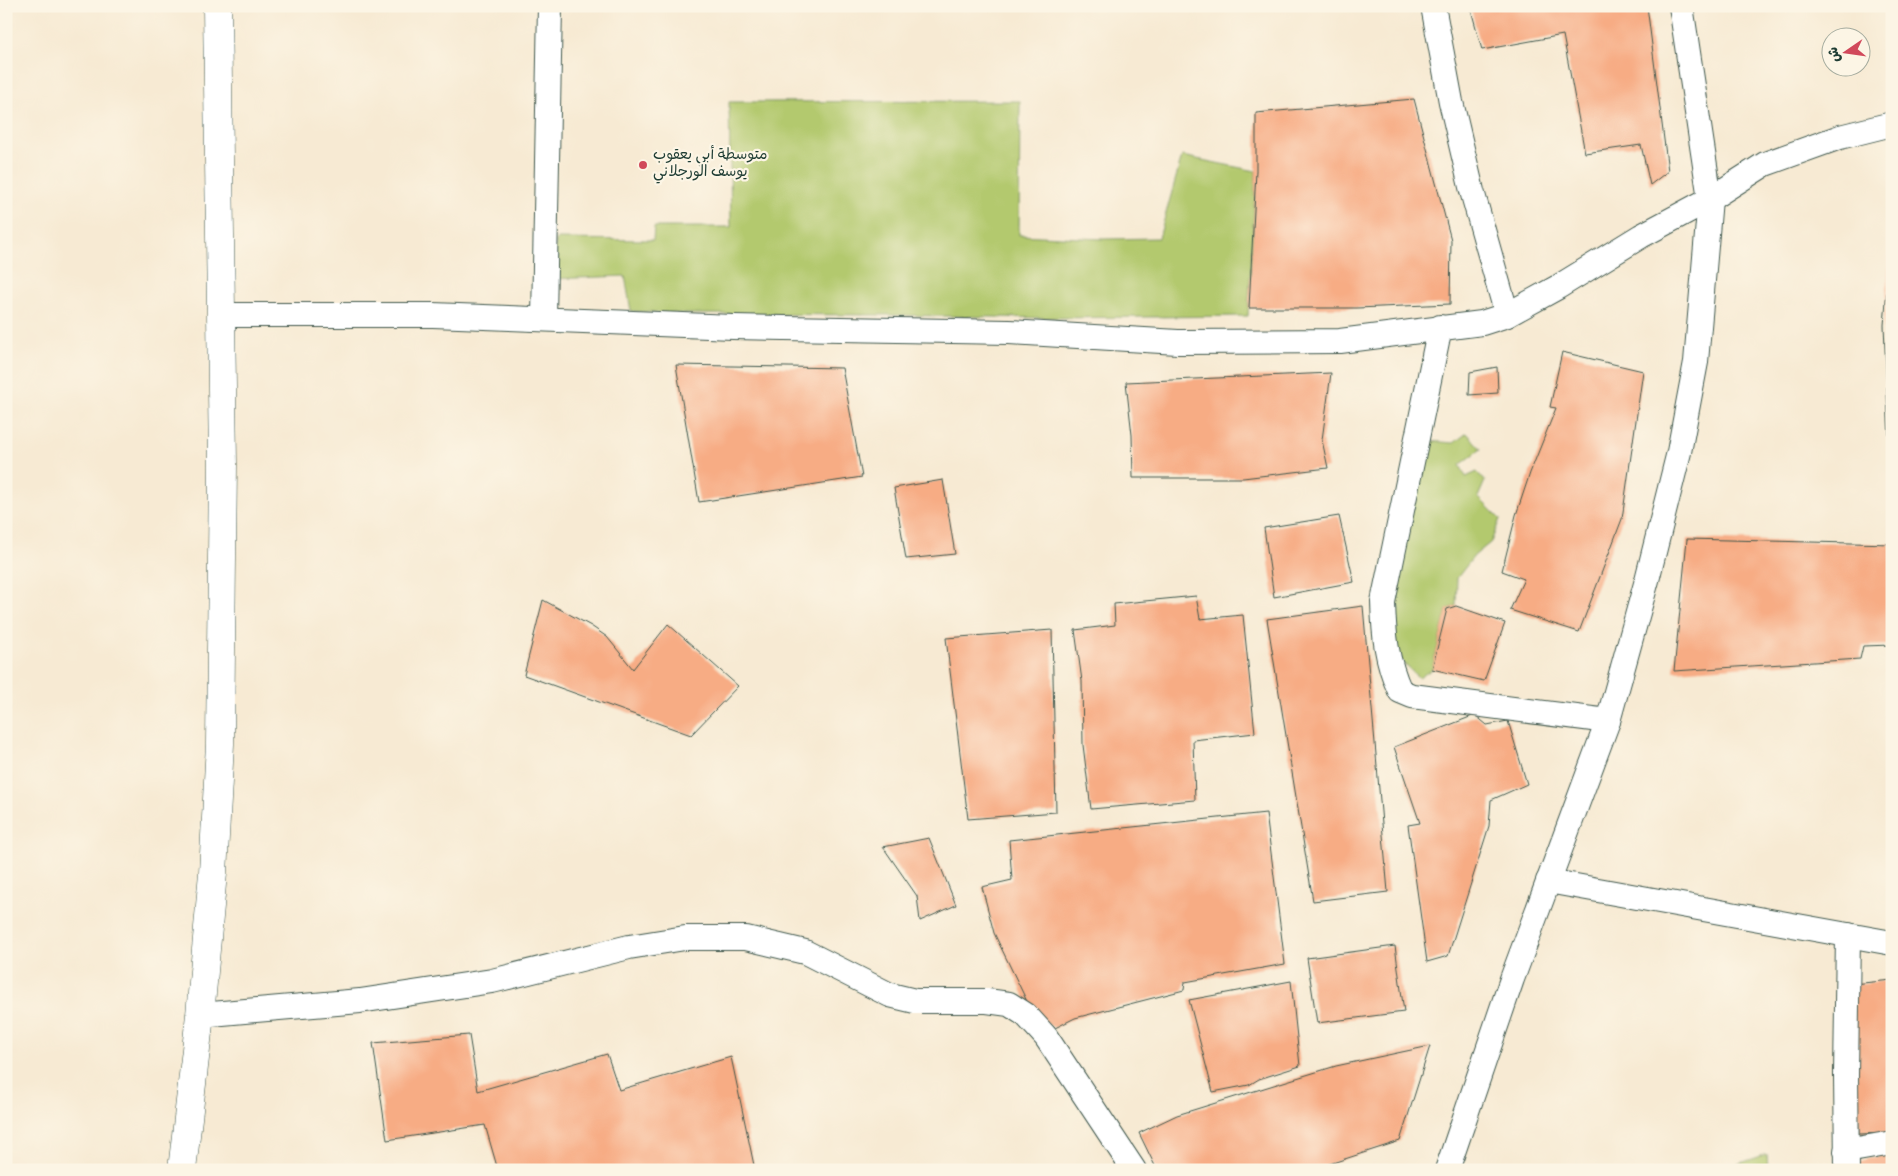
<svg xmlns="http://www.w3.org/2000/svg" width="1898" height="1176" font-family="'Gochi Hand','Playpen Sans Arabic',sans-serif">
	<style>
		.green { fill: #b3c96e; stroke: #698351 }
		.building { fill: #f7ac84 }
		.lines { fill: none; stroke-linecap: round; stroke-linejoin: round }
		.minor-casing { stroke: #3f574c; stroke-width: 26 }
		.tertiary-casing { stroke: #3f574c; stroke-width: 29 }
		.minor { stroke: #fff; stroke-width: 24 }
		.tertiary { stroke: #fff; stroke-width: 28 }
		.poi-dot { fill: #d1495b; stroke: #fcf5e5; stroke-width: 2 }
		.labels { text-anchor: middle; dominant-baseline: central; stroke-width: 4.5; stroke-linejoin: round; paint-order: stroke }
		.poi-label { font-size: 15px; fill: #1f3d34; stroke: #fcf5e5; text-anchor: start }
	</style>
	<rect width="100%" height="100%" fill="#fcf5e5"/>
	<filter id="ink" filterUnits="userSpaceOnUse"><feTurbulence type="fractalNoise" baseFrequency=".02" numOctaves="2"/><feDisplacementMap in="SourceGraphic" scale="10" xChannelSelector="R" yChannelSelector="G"/><feConvolveMatrix kernelMatrix="1 2 1 2 8 2 1 2 1" color-interpolation-filters="sRGB"/></filter>
	<filter id="wash" filterUnits="userSpaceOnUse"><feTurbulence type="fractalNoise" baseFrequency=".0096" numOctaves="4" result="noise"/><feDisplacementMap in="SourceGraphic" scale="20" xChannelSelector="R" yChannelSelector="G"/><feGaussianBlur stdDeviation="1.12" result="paint"/><feColorMatrix in="noise" values="0 0 0 0 0 0 0 0 0 0 0 0 0 0 0 0 0 1.4 0 .05"/><feComposite in="paint" operator="in"/></filter>
	<g filter="url(#wash)">
		<rect width="100%" height="100%" fill="#f7ead3"/>
		<g class="green">
			<path d="M1020,101l-1,134 84,4 56,-1 23,-82 74,15 -8,145 -201,2 -160,-3 -200,-1 -56,-3 -6,-35 -72,3 3,-40 97,1 1,-13h77l-2,-125z"/>
			<path d="M1467,433l14,16 -21,16 6,12 11,-5 8,9 -7,16 22,22 -9,23 -17,14 -17,22 -1,28 -9,3 -15,60 -13,9 -35,-33 31,-155 14,-49 25,2z"/>
			<path d="M1767,1154l1,16h-33l3,-6z"/>
		</g>
		<g id="blocks">
			<g class="building">
				<path d="M1470,6h177l21,165 -18,14 -9,-40 -56,8 -22,-118 -81,15z"/>
				<path d="M1414,99l37,141 -1,64 -93,4h-108l7,-137v-58z"/>
				<path d="M1890,252h2v213h-2l-6,-140z"/>
				<path d="M1562,352l81,19 -21,148 -43,113 -69,-22 14,-31 -22,-8 14,-56 14,-42 26,-65 -6,-1z"/>
				<path d="M676,365l166,3 20,109 -163,25z"/>
				<path d="M1497,367l1,26 -29,2 1,-23z"/>
				<path d="M1331,373l-9,67 6,28 -85,10h-110l-1,-43 -6,-53z"/>
				<path d="M943,480l12,74 -49,5 -12,-71z"/>
				<path d="M1339,516l15,66 -80,15 -10,-69z"/>
				<path d="M1687,539l205,5v101l-29,1 -3,13 -186,12z"/>
				<path d="M1196,596l4,23 43,-4 12,118 -62,7 2,60 -104,9 -8,-64 -1,-64 -7,-51 40,-5 -1,-21z"/>
				<path d="M543,600l48,26 16,11 26,32 35,-45 70,62 -47,49 -167,-60z"/>
				<path d="M1363,606l25,286 -75,9 -46,-282z"/>
				<path d="M1456,606l49,17 -21,58 -52,-12 15,-60z"/>
				<path d="M1052,630l4,182 -88,7 -22,-181z"/>
				<path d="M1475,715l12,10 21,-4 19,63 -36,16 -2,26 -41,130 -21,6 -19,-137 12,-2 -26,-76z"/>
				<path d="M1266,813l19,151 -100,18 -1,8 -109,28 -20,10 -20,-10 -41,-85 -12,-46 30,-7 -3,-40z"/>
				<path d="M929,838l27,67 -36,16 -3,-25 -34,-49z"/>
				<path d="M1395,946l9,66 -87,11 -10,-65z"/>
				<path d="M1892,980v153l-33,1 -6,-150z"/>
				<path d="M1291,981l9,85 -41,13 -10,6 -36,7 -24,-92z"/>
				<path d="M469,1035l9,56 129,-37 12,36 112,-33 24,113h-257l-13,-45 -98,15 -14,-97z"/>
				<path d="M1430,1046l-30,95 -89,29h-154l-18,-37 38,-18 113,-35 46,-14z"/>
				<path d="M1892,1152v18h-37l-2,-7z"/>
			</g>
		</g>
	</g>
	<g filter="url(#ink)">
		<use href="#blocks" fill-opacity="0" stroke="#3f574c" stroke-width="1"/>
		<g class="lines">
			<g class="minor-casing">
				<g id="minor">
					<path d="M1433,6l18,96 21,89 35,124"/>
					<path d="M222,315h211l300,12 276,5 169,10 162,-1 142,-18 25,-8 51,-28 83,-51 69,-37 55,-35 75,-27 52,-13"/>
					<path d="M544,318l6,-312"/>
					<path d="M1440,327l-57,275c1,33 3,58 17,89l12,5 196,25"/>
					<path d="M1548,881l344,62"/>
					<path d="M200,1015l160,-14 132,-20 137,-34 56,-9h61l59,14 85,43 25,6h72l22,3 17,11 20,22 88,133"/>
					<path d="M1846,1151l46,-8"/>
					<path d="M1447,1170l65,-191 96,-258 39,-141 32,-128 17,-90 14,-163 -29,-193"/>
					<path d="M1847,1170l-1,-95 2,-140"/>
				</g>
			</g>
			<g class="tertiary-casing">
				<path id="tertiary" d="M182,1170l18,-155 13,-142 7,-129 3,-279 -6,-459"/>
			</g>
			<use href="#minor" class="minor"/>
			<use href="#tertiary" class="tertiary"/>
		</g>
	</g>
	<circle class="poi-dot" cx="643" cy="165" r="5"/>
	<g class="labels">
		<g class="poi-label">
			<text x="653" y="156">متوسطة أبي يعقوب<tspan x="653" dy="17">يوسف الورجلاني</tspan></text>
		</g>
	</g>
	<rect width="1898" height="1176" fill="none" stroke="#fcf5e5" stroke-width="25"/>
	<g transform="translate(1846 52) rotate(257)"><circle r="24" fill="#fcf5e5" stroke="#a4ab9e"/>
	<path d="M0-4L9 19L0 12L-9 19Z" fill="#d1495b"/>
	<text y="-8" font-size="14" font-weight="bold" text-anchor="middle" fill="#1f3d34">ش</text>
	</g>
</svg>
